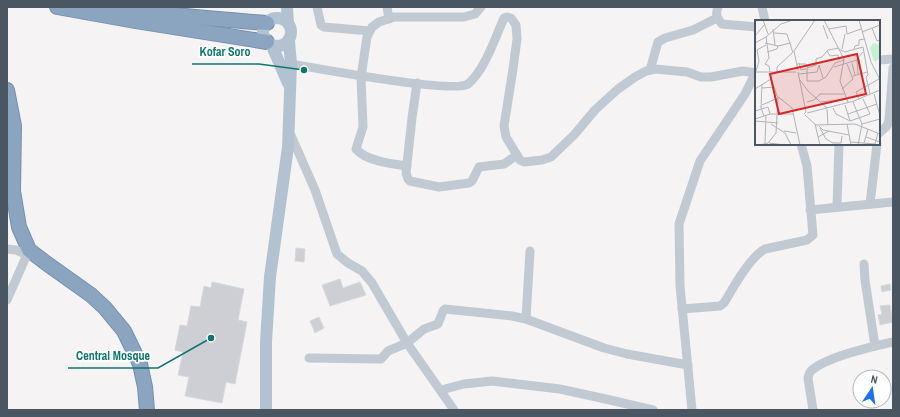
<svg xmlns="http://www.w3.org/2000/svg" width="900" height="417" font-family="'Archivo Narrow',sans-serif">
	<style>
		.building { fill: #cdcfd5; stroke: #d7d9de }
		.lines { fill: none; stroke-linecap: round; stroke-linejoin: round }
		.highway-casing { stroke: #7690ad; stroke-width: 16 }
		.minor { stroke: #c1cad2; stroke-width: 9 }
		.major { stroke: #b3c2d1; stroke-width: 12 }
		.highway { stroke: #8ba5c1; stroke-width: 14 }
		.inset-road { fill: none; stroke: #b1b4b9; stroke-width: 1 }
		.view { fill: #d62828; fill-opacity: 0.15; stroke: #d62828; stroke-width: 2 }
		.inset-edge { fill: none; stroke: #4a5661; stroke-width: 2 }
		.leader { fill: none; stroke: #0f766e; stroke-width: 1.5 }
		.callout-dot { fill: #0f766e; stroke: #fff; stroke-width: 1.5 }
		.callout-label { font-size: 12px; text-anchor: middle; font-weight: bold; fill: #0f766e; stroke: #fff; stroke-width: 3.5; stroke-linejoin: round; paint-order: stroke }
	</style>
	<rect width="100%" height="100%" fill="#f5f3f3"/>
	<g class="building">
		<path d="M296,248l9,1 -1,13 -9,-1z"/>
		<path d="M340,279l3,9 17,-6 6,13 -36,11 -8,-21z"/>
		<path d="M212,282l32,7 -6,31 9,2 -12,62 -9,-2 -4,21 -37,-7 4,-19 -11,-2 5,-23 -8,-2 5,-25 7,1 4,-20 9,1 4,-21 7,2z"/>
		<path d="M890,284l1,6 -9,2 -1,-6z"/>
		<path d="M890,305l3,17 -13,3 -2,-10 4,-1 -2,-8z"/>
		<path d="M319,317l5,11 -9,5 -5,-12z"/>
	</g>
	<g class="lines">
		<g class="highway-casing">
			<g id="highway">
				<path d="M57,7l78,14 132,21"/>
				<path d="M109,7c52,8 105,12 158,16"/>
				<path d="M7,90l7,36 -1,65 6,36 10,23 17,13 45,32 14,13 19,23 16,33 5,23 2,23"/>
			</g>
		</g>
		<g class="minor">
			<path d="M317,7l4,18 3,2 46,4"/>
			<path d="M387,7l2,12"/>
			<path d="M718,7c-3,8 -1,11 4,17l34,3"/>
			<path d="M762,7l3,14"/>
			<path d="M879,60l14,-1"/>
			<path d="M291,64c24,4 163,30 177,20 17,-14 27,-46 36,-66l3,-1 4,1 5,7 1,14 -4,30 -9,57 2,11 14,23 4,2 18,-2 9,-3 23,-22 21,-25 23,-21 17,-12 11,-6 9,-2 32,3 14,5h10l32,-6 13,2"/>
			<path d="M650,70l8,-28 7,-4 28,-8 24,-12"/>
			<path d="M417,83l-5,35 -6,55 2,6 2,2 29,6 30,-4 3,-2 7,-14 25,-3 13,-9"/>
			<path d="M290,133l25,57 22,64 11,9 14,8 10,12 35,60 47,67"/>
			<path d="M879,133l8,-7 2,-6 4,-52"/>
			<path d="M407,166c-15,-2 -41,-5 -51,-17l7,-22 -2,-50 6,-40 5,-10 7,-5 15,-5h70l11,-3 6,-7"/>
			<path d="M870,204l7,-60"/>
			<path d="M837,207l2,-63"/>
			<path d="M810,210l83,-8"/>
			<path d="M7,249l9,1 11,5"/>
			<path d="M864,264l1,16 10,66"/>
			<path d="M7,300l22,-50"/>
			<path d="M682,309l38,-3 4,-3c9,-15 25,-45 41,-54l42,-9 6,-5 -6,-69 -6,-22"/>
			<path d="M526,319l4,-68"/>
			<path d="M309,358l72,1 7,-8 19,-8 17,-14 14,-5 5,-13 2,-2 67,7 14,3 78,29 23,6 61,11"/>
			<path d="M441,390l23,-6 28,-3 68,8 50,11 43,10"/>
			<path d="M692,410l-12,-124 -1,-62 21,-63 45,-67 11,-22"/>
			<path d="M813,410l-5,-32c1,-3 1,-6 4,-8 15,-13 61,-24 81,-28"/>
		</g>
		<g class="major">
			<path d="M287,7l1,16"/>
			<circle cx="277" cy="32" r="14"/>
			<path d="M272,46l16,37"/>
			<path d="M266,410v-68l4,-65 18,-130 3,-83 -2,-23"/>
		</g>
		<use href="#highway" class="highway"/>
	</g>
	<g transform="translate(755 20)">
		<rect width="125" height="125" fill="#f5f3f3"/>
		<path d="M118,23l7,2v14l-5,2 5,3 -6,-3 -4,-13z" fill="#c3f1d5"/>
		<path class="inset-road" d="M8,0l5,14M69,0l20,39 -4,22 8,21M104,0l12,42 9,18M68,5l5,14M117,8l5,13 3,-1M18,9l2,16M74,9l17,-3 1,8M107,12l18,-7M19,13l13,1 6,19M92,14l14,-5M0,16l10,-12M11,17l3,21 -4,6 4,2 1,6M0,23l11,-6 15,-13 12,-4M10,23l13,3 12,-3M108,27l5,28 -2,2 4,17M84,28l-11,2 -6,7 -6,2v6l-9,3v13h12l7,-4 9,-14 9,-3M84,29l6,3 18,-5M87,29l3,-15M99,29l1,-3 4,-1v-5l5,-1M72,31l3,5 8,-1 1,5M12,32l10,-3 1,-3M104,38l2,15M44,43l2,7 5,-1M97,43l3,12M41,44h10l2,3M64,45l4,13M79,47l23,-7M43,50l-4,-19 21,-31M1,51l3,-10 -2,-11 9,-5M0,52h41M22,52v-5l15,-14M43,52l8,40 -2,2M15,54l7,22 15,12 8,37M44,54l18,-2 2,-7M103,55l-1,-16 6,-7M98,56l14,-4M45,60l8,11 19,17M7,64l-1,24 3,8M7,68l12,-1M0,69l16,-10M87,69l11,-10 -6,-15M119,74l6,22M104,79l-3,-7 23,-13M52,82l7,-2 6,-6h24M66,82l25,-3M98,82l9,22 -4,21M7,85l16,-7M90,85l5,16M78,88l3,6 14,7 20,-7 -7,-15M72,89l1,16M0,91l13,-4 2,7M52,93l47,-12 26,-11M93,94l29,-10M50,95l11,10 39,-1 25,10M0,99l15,-5h23M0,101l23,2M16,104l14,9 6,12M60,104l5,21M92,104l4,21M107,104l18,-5M64,106l4,4 26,5M65,108l6,11 7,4h8l1,-7M29,111l12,2M63,117l11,-6M111,117l14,5M96,122l24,2 3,-11M10,123l1,-28M14,123l16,2M109,123l4,-14M5,125l8,-2 8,-10 2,-35"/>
		<path class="view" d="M102,34l9,40 -87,20 -9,-40z"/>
		<rect width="125" height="125" class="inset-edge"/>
	</g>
	<path class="leader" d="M304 70L259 64H192M211 338L158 368H68"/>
	<g class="callout-dot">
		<circle cx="304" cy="70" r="4"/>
		<circle cx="211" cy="338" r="4"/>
	</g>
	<g class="callout-label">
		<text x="225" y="56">Kofar Soro</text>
		<text x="113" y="360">Central Mosque</text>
	</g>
	<rect width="900" height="417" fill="none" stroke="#4a5661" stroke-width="16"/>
	<g transform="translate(872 389) rotate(13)"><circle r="19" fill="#ffffff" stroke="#b7bbc0"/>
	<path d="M0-3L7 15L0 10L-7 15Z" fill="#1a73e8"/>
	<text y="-6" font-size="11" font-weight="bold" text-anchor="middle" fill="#4a5661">N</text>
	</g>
</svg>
